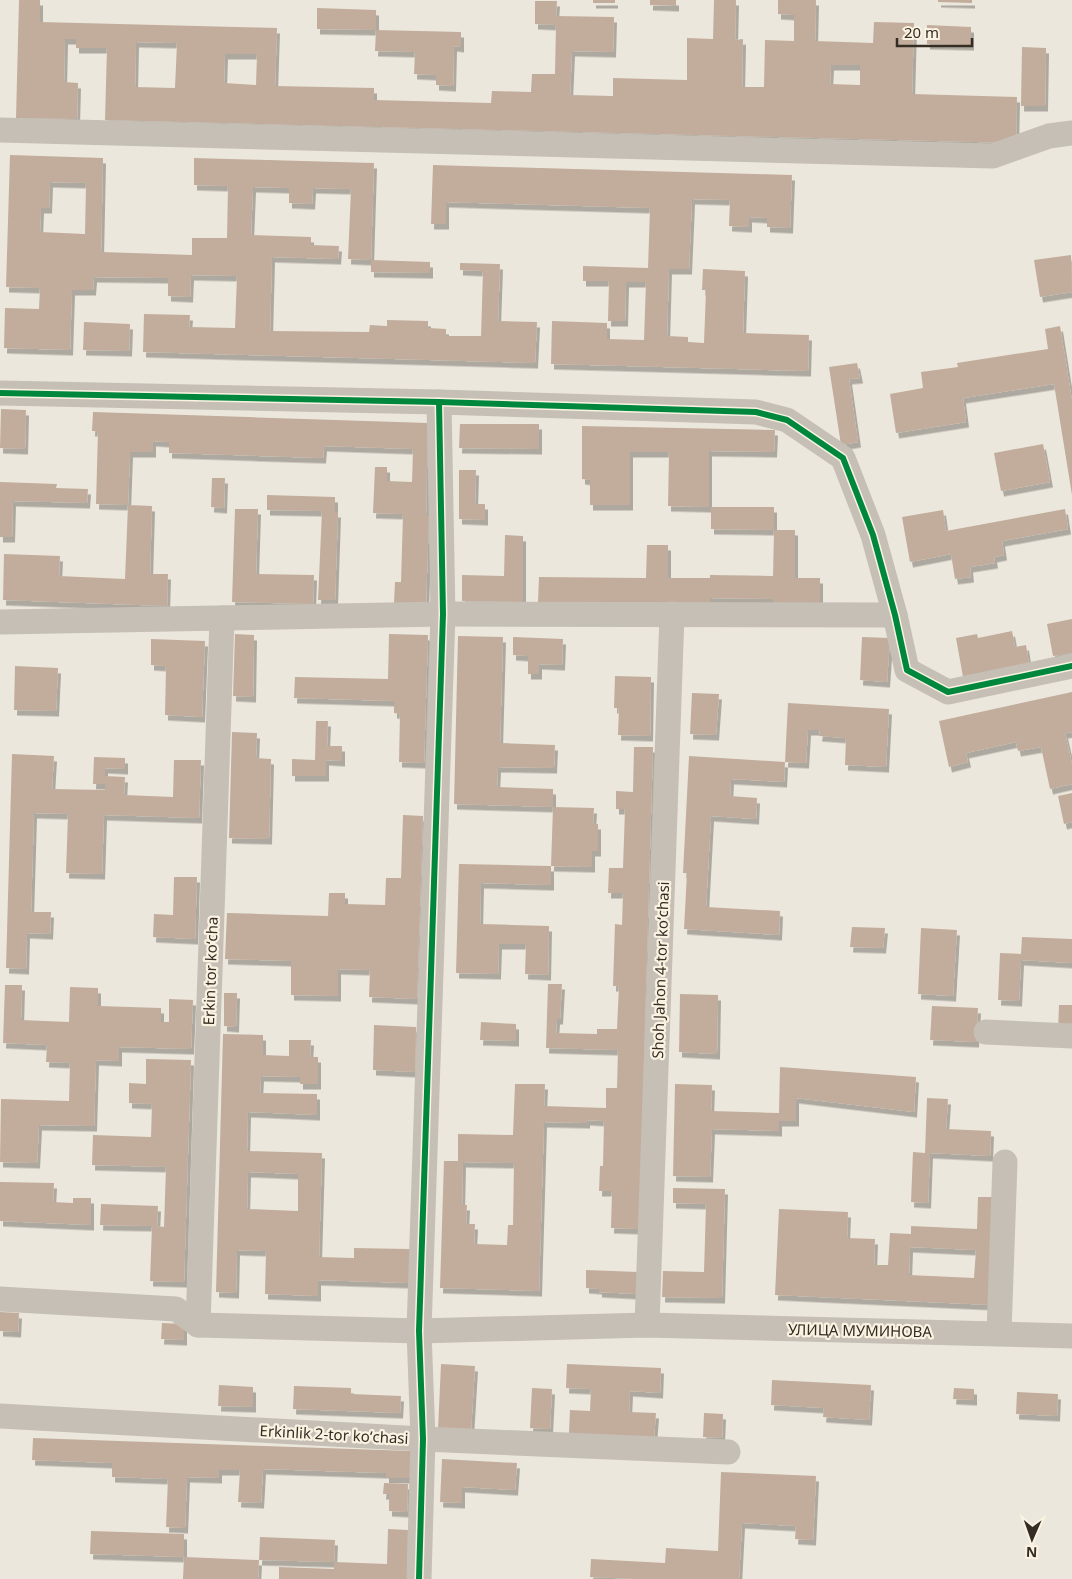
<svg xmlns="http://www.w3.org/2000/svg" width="1072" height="1579" font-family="'Noto Sans',sans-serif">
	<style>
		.building { fill: #c2ad9c; fill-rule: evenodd; filter: url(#shadow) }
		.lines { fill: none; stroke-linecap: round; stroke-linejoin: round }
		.minor { stroke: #c5bfb6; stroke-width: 25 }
		.cycleway-casing { stroke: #fbf3e2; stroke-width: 9 }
		.cycleway { stroke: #00873e; stroke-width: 6 }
		.labels { text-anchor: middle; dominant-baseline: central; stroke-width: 4.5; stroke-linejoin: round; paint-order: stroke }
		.street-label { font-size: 15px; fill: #352c24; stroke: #fbf3e2 }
	</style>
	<defs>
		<filter id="shadow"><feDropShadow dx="3" dy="5.5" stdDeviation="0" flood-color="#0004"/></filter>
	</defs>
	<rect width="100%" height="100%" fill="#ece7dc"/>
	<g class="building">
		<path d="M19,0h21v22l237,6 -2,58 99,2v12l117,3 1,-12 39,1 1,-18h23l1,-49 -21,-1v-23h22l-1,15 58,1 -1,35 -41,-1 -2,44 43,1v-18l74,2v-42l26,1 1,-39h22l-1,40 8,-1 -1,48h22l1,-47 29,1v-26l-16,-1v-14h38l-1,41 58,2 1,-21 40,1 -2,71 105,3 -1,46 -911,-23 2,-72h-31v-9h-11l-1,43 14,1 -1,36 -61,-1zM136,42l41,1 -2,45 -40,-1zM225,54h32l-1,31 -32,-2zM831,65h29v20l-30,-1z"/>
		<rect x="593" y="0" width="22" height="3"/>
		<path d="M650,0h26v6l-26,-1z"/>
		<path d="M938,0h34v3l-34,-1z"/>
		<path d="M317,8l59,2v20l-59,-1z"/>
		<path d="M927,25l44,2v18l-44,-1z"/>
		<path d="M376,30l85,2v15l-7,-1 -1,40 -17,-1v-10l-22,-1 1,-22 -40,-1z"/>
		<path d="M1022,47l24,1 -1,58h-24z"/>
		<path d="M10,155l93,3 -2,94 91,3v-17h35l1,-52 -34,-1v-27l180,5 -3,97 59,2v11l-59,-1v-12l-23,-1 3,-70 -38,-1 -1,16 -23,-1v-15l-36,-1 -2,48 60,2v8l28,1 -1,13 -66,-2 -2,74 99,1 1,-7 17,1v-6l41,1v7l18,1v7h35l2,-65 -23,-1v-7l40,1 -2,57 39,1 -2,41 -392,-11 1,-38 46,1 -1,12 46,1 2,-52 -46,-1 -1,22 -22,-1v-18l-74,-1 -1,13h-21l-2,60 -66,-2 1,-40 34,1 1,-21 -34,-1zM50,182l36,1 -1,51 -45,-2 1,-24h8z"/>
		<path d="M433,165l359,10 -2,53 -23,-1v-9l-18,-1v10l-20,-1 1,-26 -38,-1 -3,70h-20l-2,67 21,1v5l16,1 2,-53h-4l1,-21 42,2 -2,62 66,2 -1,36 -257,-7 1,-43 55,2v16l37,1 2,-58h-20l-1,39h-17l1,-40h-26v-15l65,2 2,-60 -204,-6v22h-15z"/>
		<path d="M1071,255l1,37 -32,5 -6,-37z"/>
		<path d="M84,322l46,2 -1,27 -46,-1z"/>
		<path d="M1060,326l12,75v94l-18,-111 -91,14 3,24 -70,11 -6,-39 33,-6 -2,-16 37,-5 -1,-4 91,-14 -3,-20z"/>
		<path d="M857,363l3,15 -11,1 9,63 -17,3 -12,-78z"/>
		<path d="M1,409l25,1 -1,39 -25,-1z"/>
		<path d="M93,412l335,11 -2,92h3l-3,89 -32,-1 1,-21h6l2,-68 -30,-1 2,-46h12v14l25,1 1,-33 -89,-3 -1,12 -154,-5v-11l-16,-1v11h-23l-2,53 -32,-1 2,-73h-6z"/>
		<path d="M460,424h79v25l-80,-1z"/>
		<path d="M582,426l193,4 -1,22 -65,-1v56l-41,-1 1,-54h-39v53h-40v-25l-8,-1z"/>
		<path d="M1043,444l7,38 -49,9 -7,-38z"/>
		<path d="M459,470h17l-1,34h10v16l-26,-1z"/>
		<path d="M212,478h13l-1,30 -13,-1z"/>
		<path d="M0,482l57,2 -1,4 32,1 -1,14 -74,-2 -1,36h-12z"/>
		<path d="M267,495l68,2v15h3l-3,88h-17l4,-89 -55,-1z"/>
		<path d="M128,505l24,1 -2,68h18l-1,32 -164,-6 1,-46 56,2 -1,20 66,3z"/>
		<path d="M711,507h63v23l-63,-1z"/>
		<path d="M235,509h23l-2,65 58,1 -1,29 -81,-2z"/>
		<path d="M1065,509l3,20 -66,12 2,14 -10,2 1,6 -25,4 1,10 -16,2 -4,-25 -41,8 -8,-45 41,-7 3,21z"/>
		<path d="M774,530h21v48h25v27h-47v-6l-63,-1v6l-172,-2 1,-25 107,1 1,-33h21v33h42v-3l63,1z"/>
		<path d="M505,535l18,1v66l-61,-1v-26l42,1z"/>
		<path d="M1072,619v34l-19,3 -6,-32z"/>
		<path d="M1012,631l3,16 11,-2 3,19 -66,13 -7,-39 21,-4 1,4z"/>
		<path d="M235,634l19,1 -1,62 -20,-1z"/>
		<path d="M389,634l39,1 -4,128 -25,-1 1,-48 -6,-1v-12l-100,-3 1,-21 93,2z"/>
		<path d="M458,636l45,1 -3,106 55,2 -1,23 -56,-1 -1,20 56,2v18l-99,-3z"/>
		<path d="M513,637l50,2 -1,26 -23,-1v10h-11v-18l-15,-1z"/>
		<path d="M862,637l28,1 -3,44 -27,-2z"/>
		<path d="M151,639l54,2 -3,76 -37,-2 1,-49 -15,-1z"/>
		<path d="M15,666l43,2 -2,43 -42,-1z"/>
		<path d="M615,676l36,1 -1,59 -32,-1 1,-27h-5z"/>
		<path d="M1072,692v40l-7,1 7,31v20l-22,5 -9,-42 -23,4 -2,-9 -50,11 2,9 -19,5 -10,-46z"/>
		<path d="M692,693l27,1 -3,41 -26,-1z"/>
		<path d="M788,703l101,6 -3,58 -41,-2 1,-27 -27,-2 1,-6h-12l-2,33 -21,-1 -1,20 -53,-3 -1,17 27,2 -1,21 -45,-3 -5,91 74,4 -1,24 -95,-6 3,-56h-4l6,-117 96,6z"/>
		<path d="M316,721h12l-1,25h15v15l-16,-1v16h-34v-17l23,1z"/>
		<path d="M232,732l25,1 -1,25 15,1 -2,80 -40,-1z"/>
		<path d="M634,747h19l-14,482 -28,-1 1,-37h-13l1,-25h3l1,-45 -17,-1v3l-43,-1 -5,169 -99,-3 4,-127h14v-27l55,1 2,-51h30l-1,22 62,2v-20h11l1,-38 -72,-2 2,-64h14l-2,35h-3l-1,14 41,1v-5h20l2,-43h-6l2,-62 7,1 1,-32h-15l1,-25h14l2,-59h-9v-18l17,1zM463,1162l51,1 -1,62h-5l-1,20 -33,-1 1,-20h-9l1,-19h-5z"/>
		<path d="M12,754l42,2 -2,33 53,1v-6h-12l1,-27 31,1v11l-20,-1v8l20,1 -1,18 49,2 1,-37h27l-2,58 -95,-3 -2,59 -36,-1 2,-59 -34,-1 -3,99h20l-1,22 -23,-1 -1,36 -20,-1z"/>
		<path d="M1072,793v29l-8,2 -6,-28z"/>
		<path d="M553,807l41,1 -1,16h5v27h-6v16l-41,-1z"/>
		<path d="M403,815l20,1 -6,183 -48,-2 1,-27 -32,-1v27l-47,-1v-34l-66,-2 2,-46 101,3 1,-23h16v11l40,1 1,-27h15z"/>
		<path d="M459,864l92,2v19l-70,-2 -1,41 69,2 -1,49 -23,-1 1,-30h-27l-1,30 -42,-1z"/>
		<path d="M174,877h23l-2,62 -42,-2 1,-23 19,1z"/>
		<path d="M852,927l33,1 -2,20 -33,-1z"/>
		<path d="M921,928l36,2 -4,66 -35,-2z"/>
		<path d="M1022,937l50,2v24l-51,-3 -2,41 -21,-1 2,-47 21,1z"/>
		<path d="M5,985h17l-1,35 48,2 1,-35 28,1v18l63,2v14h8v-23l24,1 -2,49 -72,-2v14l-23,-1 -2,66 -55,-1 -2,38 -37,-1 1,-63 68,2 1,-38 -24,-1 1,-17 -44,-2z"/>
		<path d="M224,993h13l-1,34 -12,-1z"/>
		<path d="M680,994l38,1 -1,59 -38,-2z"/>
		<path d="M1059,1005h13v27l-14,-1z"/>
		<path d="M932,1006l46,2 -2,34 -46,-2z"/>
		<path d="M481,1022l35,2v17l-36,-1z"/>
		<path d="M374,1025l42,2 -1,45 -42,-2z"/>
		<path d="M223,1034l40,1v20l26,1v-16h22l-1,17h8v27h-18v-7l-39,-1 -1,17 57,1v21l-69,-3 -1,39 75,2 -3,104 35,1v-10l56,1 -1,34 -91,-3v16l-53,-2 1,-43 -29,-1 -1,43 -20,-1zM248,1172l50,2v37l-51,-2z"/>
		<path d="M146,1059l45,1 -7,222 -34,-1 2,-55 -52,-1 1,-21 57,2 -1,20 7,1 2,-60 -74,-2 1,-30 58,2 1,-33 -23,-1v-20l17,1z"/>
		<path d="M780,1067l136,10 -2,35 -118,-14v23h-17v10l-67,-2 -2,48 -37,-1 2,-92 37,1 -1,26 68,2z"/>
		<path d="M927,1098l21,1 -2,30 45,2 -1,25 -60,-3 -2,50 -17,-1 2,-50 12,1z"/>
		<path d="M0,1182l54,1 -1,19 20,1v-5h18v27l-91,-4z"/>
		<path d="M673,1188l52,1 -3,109 -60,-1 1,-26 41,1 2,-68 -33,-1z"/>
		<path d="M978,1197h18l-4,108 -217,-10 4,-86 69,3 -1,26 28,1 -1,26h14l2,-32 21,1v-8l66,3zM910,1247l66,3 -2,28 -65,-3z"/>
		<path d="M586,1270l52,2 -1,22 -38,-2v-3l-13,-1z"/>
		<path d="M0,1312l19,1 -1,19 -18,-1z"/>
		<path d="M162,1323l22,1v16l-23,-1z"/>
		<path d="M441,1364l34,2 -4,65 -33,-1z"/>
		<path d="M567,1364l94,4 -1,25 -30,-2 -1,21 27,1 -2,25 -85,-5 1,-23 20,1 1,-22 -25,-1z"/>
		<path d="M772,1380l99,5 -2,35 -46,-3 1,-9 -53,-3z"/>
		<path d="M219,1385l34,2v20l-35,-1z"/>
		<path d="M294,1386l57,2v6l50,2 -1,17 -107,-4z"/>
		<path d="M532,1388l20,1 -2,40 -20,-1z"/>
		<path d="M954,1388l20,1v11l-21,-1z"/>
		<path d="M1017,1392l41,2 -1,22 -41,-2z"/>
		<path d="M704,1413l19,1 -1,24 -19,-1z"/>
		<path d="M33,1438l378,13 -1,27h-24v-5l-123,-4 -2,34 -23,-1 2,-32h-21v8l-32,-1 -2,51 -19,-1 2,-48 -56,-2v-14l-80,-3z"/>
		<path d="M442,1459l75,4 -2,27 -53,-3v16l-22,-1z"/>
		<path d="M721,1472l95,4 -3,64 -18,-1 1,-13 -54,-3 -3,56h-100l-49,-2 1,-18 74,4 1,-15 52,3z"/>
		<path d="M384,1483l24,1 -1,28 -18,-1v-17h-6z"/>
		<path d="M388,1529l20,1 -1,49h-128v-12l55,2v-7l53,2z"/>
		<path d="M91,1531l93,3v23l-94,-3z"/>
		<path d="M260,1537l75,3 -1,22 -75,-2z"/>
		<path d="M184,1557l75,3 -1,19h-75z"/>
	</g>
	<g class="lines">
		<g class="minor">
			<path d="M0,130l993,26 56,-20 23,-3"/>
			<path d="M0,393l439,9 317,10 31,8 56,38 30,77 22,80 12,55 41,22 124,-26"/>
			<path d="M0,622l443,-8 452,1"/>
			<path d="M986,1032l86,4"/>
			<path d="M0,1299l176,10 22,16 221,6 228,-6 425,11"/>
			<path d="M198,1325l24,-707"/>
			<path d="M647,1325l25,-711"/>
			<path d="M999,1333l6,-171"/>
			<path d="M0,1416l423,23 305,13"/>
			<path d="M419,1579l4,-140 -4,-108 24,-717 -4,-212"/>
		</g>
		<g class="cycleway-casing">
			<g id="cycleway">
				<path d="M0,393l439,9 317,10 31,8 56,38 30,77 22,80 12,55 41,22 124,-26"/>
				<path d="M419,1579l4,-140 -4,-108 24,-717 -4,-212"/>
			</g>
		</g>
		<use href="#cycleway" class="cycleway"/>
	</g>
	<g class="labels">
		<g class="street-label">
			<text transform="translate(660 970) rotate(-88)">Shoh Jahon 4-tor koʻchasi</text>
			<text transform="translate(210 971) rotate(-88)">Erkin tor koʻcha</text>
			<text transform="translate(860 1330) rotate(1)">УЛИЦА МУМИНОВА</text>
			<text transform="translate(334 1434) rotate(3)">Erkinlik 2-tor koʻchasi</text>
		</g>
	</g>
	<g transform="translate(1032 1539) rotate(182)" stroke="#fbf3e2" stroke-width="4" paint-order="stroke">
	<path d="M0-4L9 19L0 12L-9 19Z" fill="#352c24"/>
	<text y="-8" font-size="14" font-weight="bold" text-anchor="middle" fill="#352c24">N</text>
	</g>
	<path d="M897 38v8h75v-8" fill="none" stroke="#352c24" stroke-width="2.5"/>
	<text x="904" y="38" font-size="15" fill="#352c24" stroke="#fbf3e2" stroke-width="4" paint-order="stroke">20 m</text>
</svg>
